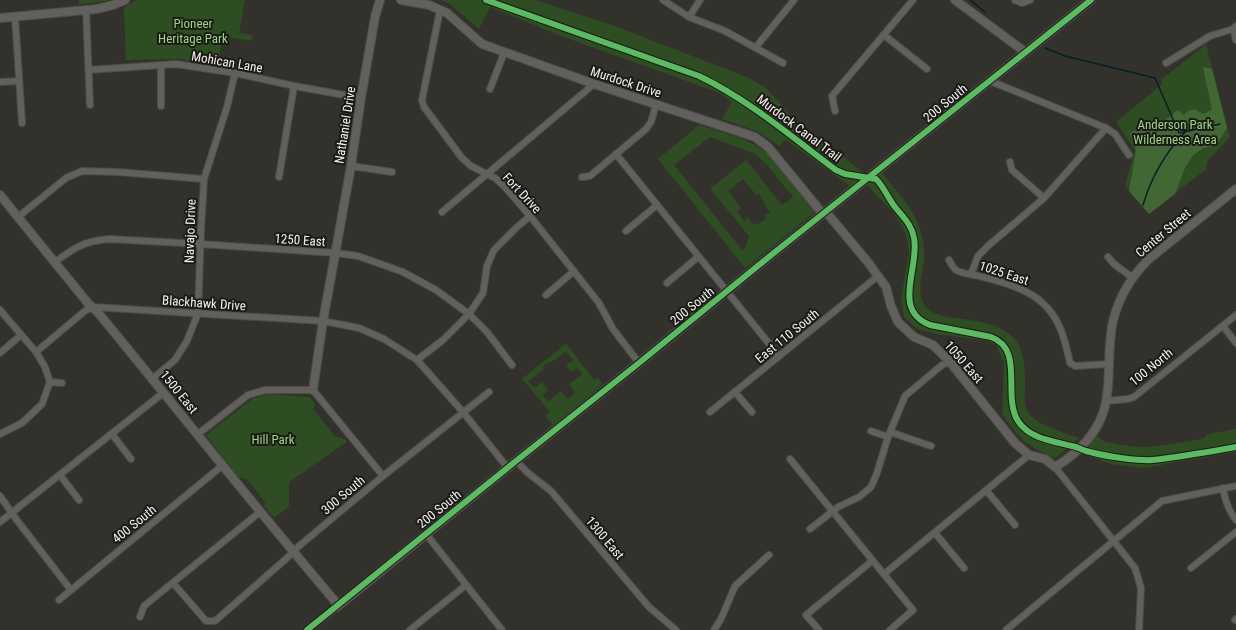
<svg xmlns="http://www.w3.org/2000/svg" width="1236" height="630" font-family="'Roboto Condensed',sans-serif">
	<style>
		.green { fill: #2f4d22; fill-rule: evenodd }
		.forest { fill: #436734 }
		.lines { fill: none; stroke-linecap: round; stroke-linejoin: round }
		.stream { stroke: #041f26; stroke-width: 1.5 }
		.minor-casing { stroke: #4d4c48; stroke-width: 8 }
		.tertiary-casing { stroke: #4d4c48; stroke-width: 10 }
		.minor { stroke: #61605c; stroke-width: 6 }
		.tertiary { stroke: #61605c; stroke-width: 8 }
		.cycleway-casing { stroke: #1b1a16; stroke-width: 8 }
		.cycleway { stroke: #5cba63; stroke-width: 6 }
		.labels { text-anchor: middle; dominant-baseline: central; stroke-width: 4; stroke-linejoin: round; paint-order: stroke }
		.park-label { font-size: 13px; fill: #99d683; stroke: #1b1a16 }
		.street-label { font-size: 13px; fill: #f2f1eb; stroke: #1b1a16 }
	</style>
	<rect width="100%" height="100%" fill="#32312c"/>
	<g class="green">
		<path d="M79,0h30l-9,2 -21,2z"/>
		<path d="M136,0h109l-6,33 14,2 -1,6 -29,-5 -6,28 -38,-5 -53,1 -2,-52z"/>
		<path d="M441,0h94l80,26 134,52 17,10 30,33 71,54 -16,12 -65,-47 -7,6 -20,-14 -37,-13 10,-17 -12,-9 -159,-57 -71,-29 -11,22 -29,-25z"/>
		<path d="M1206,44l24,93 -22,23 -2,9 -57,45 -24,-29 10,-35 -19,-28 46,-38 -1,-4z"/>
		<path d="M699,125l44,14 16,8 11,8 45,57 -70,56 -87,-109zM710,137l45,17 12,11 26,32 -11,8 -36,-45 -36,29 39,47 -4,12 -3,2 -68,-85zM743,179l14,17 2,-2 6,9 -1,1 6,8 -5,4 2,2 -8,6 -2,-1 -3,2 -6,-8 -4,4 -7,-9 4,-4 -13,-17z"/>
		<path d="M882,173c22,27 43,47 42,84 0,15 -8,31 -1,45 2,5 8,10 13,12 26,8 56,3 77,23 11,10 12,32 12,46 1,13 -4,20 5,32 8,10 37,19 49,23l-21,18 -4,2c-8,-5 -17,-7 -25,-13 -9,-6 -20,-22 -27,-30l2,-52 -8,-18 -8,-4 -51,-7 -20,-5 -13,-12 -3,-17 8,-48 -3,-18 -13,-22 -26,-27z"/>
		<path d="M564,345h3l27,35 4,-2 5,6 -50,41 -8,-9 5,-4 -27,-32v-2zM566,351l7,9 -7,5 5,7 6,-4 6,6 -14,10 6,8 -3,4 -5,3 -6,-8 -13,11 -5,-7 5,-5 -6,-8 -8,6 -6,-7 16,-12 -1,-2c3,-4 6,-4 10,-6 4,-2 9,-7 13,-10z"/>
		<path d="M268,394l41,3 6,7 -2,5 22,27 10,3 2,3 -58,40v24l-15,12 -10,-12 1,-4 -18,-23 -9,-2 -32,-42 46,-36z"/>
		<path d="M1236,429v23l-93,16 -31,-4 -29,-10 14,-18 8,6 31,5h14l53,-8 5,-5z"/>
	</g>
	<path class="forest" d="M1203,67l9,2 15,59 -10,16 -15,5 -9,6 -8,13 -10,26 -26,20 -20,-23 7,-41 -6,-17 21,-10 5,9 10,-3 -2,-8 14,-11 6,5 4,-4 7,-2 8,5 9,-4z"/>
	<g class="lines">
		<g class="stream">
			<path d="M970,0l15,12"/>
			<path d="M1045,48l20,8 90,22 24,55 41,-9"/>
			<path d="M1143,205c8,-27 23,-53 42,-73"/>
		</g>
		<g class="minor-casing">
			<g id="minor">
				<path d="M663,0l26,17 36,14 58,32"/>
				<path d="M1015,0l7,3 8,-3"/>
				<path d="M86,9l4,96"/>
				<path d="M440,10l-18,90 2,7 38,51 9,8 24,12 10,9 25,29 69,87 14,26 26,34"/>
				<path d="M15,16l7,107"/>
				<path d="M689,17l11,-17"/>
				<path d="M1233,29l3,11"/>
				<path d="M884,35l43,34"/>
				<path d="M756,47l38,-47"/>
				<path d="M1166,63l44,-27 23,-7 3,-3"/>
				<path d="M88,70l88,-6 59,9 59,13 67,12"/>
				<path d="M990,81l116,47 9,6 14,21"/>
				<path d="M0,82l19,-1"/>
				<path d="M490,89l14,-36"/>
				<path d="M161,106v-41"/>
				<path d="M835,111l-3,-15 81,-96"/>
				<path d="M616,154l163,202"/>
				<path d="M1010,162l2,8 32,28"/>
				<path d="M351,166l41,6"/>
				<path d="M279,177l15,-91"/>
				<path d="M582,177l8,-1 56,-47 5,-7 5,-17"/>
				<path d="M442,212l152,-128"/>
				<path d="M18,217l48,-39 16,-7 36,1 86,7"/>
				<path d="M626,231l31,-26"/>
				<path d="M1108,257l6,7 19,14"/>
				<path d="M949,260c2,3 4,8 7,10 5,4 21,5 27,7 37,9 68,20 80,59 3,9 5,18 7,27l5,3 34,-2"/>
				<path d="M55,262c19,-14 29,-21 54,-23l91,5 136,9 22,3 45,16 33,18 33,24 18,18 25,33"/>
				<path d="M971,274l7,-18 11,-11 55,-47 62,-70"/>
				<path d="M667,283l31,-26"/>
				<path d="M546,295l28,-24"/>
				<path d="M0,310l36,42 9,15 5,15 -8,22 -20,19 -22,11"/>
				<path d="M1223,326l13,17"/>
				<path d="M36,352l50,-42 7,-3 230,14 36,7 25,11 33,21 46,52 44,55"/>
				<path d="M0,353l21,-18"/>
				<path d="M417,360l26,-20 26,-26 14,-21 4,-27 7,-16 22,-22 14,-12"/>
				<path d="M152,379l23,-19 12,-19 11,-28 3,-84 3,-50 23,-72 8,-34"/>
				<path d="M50,382l12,1"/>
				<path d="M735,392l17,20"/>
				<path d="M1106,401l22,-2 6,-2 102,-82"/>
				<path d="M710,412l168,-136"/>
				<path d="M871,431l17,6"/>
				<path d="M890,432l41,14"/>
				<path d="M112,434l19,25"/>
				<path d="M198,434l50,-39 17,-5h48l70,86"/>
				<path d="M790,459l123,151 -23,20"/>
				<path d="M516,461l12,12 23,18 98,116 27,23"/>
				<path d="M1055,467l80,101 6,20 -2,42"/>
				<path d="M60,475l19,25"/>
				<path d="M1223,488c2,13 5,22 13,32"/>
				<path d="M986,490l29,35"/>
				<path d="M0,496l16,23 55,71"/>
				<path d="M0,522l163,-129"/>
				<path d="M810,529l28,-22 21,-10 12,-10 6,-14 11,-36 17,-41 37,-31 8,-3"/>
				<path d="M935,533l29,35"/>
				<path d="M426,534l76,96"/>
				<path d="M1191,568l45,-36"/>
				<path d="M884,574l145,-119"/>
				<path d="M173,583l33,38h9l72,-63 12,-12 84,-70 106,-84"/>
				<path d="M59,600l164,-135"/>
				<path d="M140,617l4,-11 116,-94"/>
				<path d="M1235,620l1,-1"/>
				<path d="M307,630l30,-23"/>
				<path d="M410,630l56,-45"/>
				<path d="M714,630l7,-11 14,-33 34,-31"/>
				<path d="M819,630l-13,-15 66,-54"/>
				<path d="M1006,630l156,-129 74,-15"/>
			</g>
		</g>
		<g class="tertiary-casing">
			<g id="tertiary">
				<path d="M401,0l28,5 18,8 35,31 112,40 161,53 13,10 55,67"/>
				<path d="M955,0l70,52"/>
				<path d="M0,18l97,-9 16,-4 12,-5"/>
				<path d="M0,195l87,107 13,13c78,95 154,191 234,285l3,7 179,-146 123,-98 136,-111 316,-252"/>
				<path d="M826,212l41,49 19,26 5,19 7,16 16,15 19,8 17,17 65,81 14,12 16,4 10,8c24,-14 46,-37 51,-65 5,-26 1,-55 7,-81 6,-25 19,-45 36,-62l87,-70"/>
				<path d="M313,390l10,-69 28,-155 10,-68 14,-81 5,-17"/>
			</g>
		</g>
		<use href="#minor" class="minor"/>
		<use href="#tertiary" class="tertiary"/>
		<g class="cycleway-casing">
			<g id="cycleway">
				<path d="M486,0l213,76c50,24 93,61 137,94l9,4 31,5c8,8 12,19 19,28 8,10 17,18 19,31 6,29 -23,72 16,87l61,12c34,12 11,59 27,84 12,18 35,20 54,25 5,1 9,3 14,5 14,4 42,9 57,9 11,1 22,-2 33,-3 20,-3 40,-6 60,-10"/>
				<path d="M307,630l209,-169 123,-98 136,-111 316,-252"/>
			</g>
		</g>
		<use href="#cycleway" class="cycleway"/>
	</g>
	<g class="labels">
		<g class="park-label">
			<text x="193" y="23">Pioneer<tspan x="193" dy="15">Heritage Park</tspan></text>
			<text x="1175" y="124">Anderson Park<tspan x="1175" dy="15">Wilderness Area</tspan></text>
			<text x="273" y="439">Hill Park</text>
		</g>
		<g class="street-label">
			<text transform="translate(227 62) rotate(10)">Mohican Lane</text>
			<text transform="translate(626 82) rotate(18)">Murdock Drive</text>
			<text transform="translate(945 103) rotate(-39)">200 South</text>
			<text transform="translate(345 125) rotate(-81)">Nathaniel Drive</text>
			<text transform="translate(799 128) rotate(37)">Murdock Canal Trail</text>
			<text transform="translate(522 193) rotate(47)">Fort Drive</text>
			<text transform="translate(190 231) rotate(-88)">Navajo Drive</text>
			<text transform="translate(1163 233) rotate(-40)">Center Street</text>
			<text transform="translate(300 240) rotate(4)">1250 East</text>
			<text transform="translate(1004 273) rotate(18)">1025 East</text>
			<text transform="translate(204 303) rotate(4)">Blackhawk Drive</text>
			<text transform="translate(692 306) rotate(-39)">200 South</text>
			<text transform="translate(787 336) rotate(-39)">East 110 South</text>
			<text transform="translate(964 362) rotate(49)">1050 East</text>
			<text transform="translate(1151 367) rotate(-39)">100 North</text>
			<text transform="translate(179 392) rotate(51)">1500 East</text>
			<text transform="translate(343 495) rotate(-40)">300 South</text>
			<text transform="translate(439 509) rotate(-39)">200 South</text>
			<text transform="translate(134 524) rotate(-39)">400 South</text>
			<text transform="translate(605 538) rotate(50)">1300 East</text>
		</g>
	</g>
</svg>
